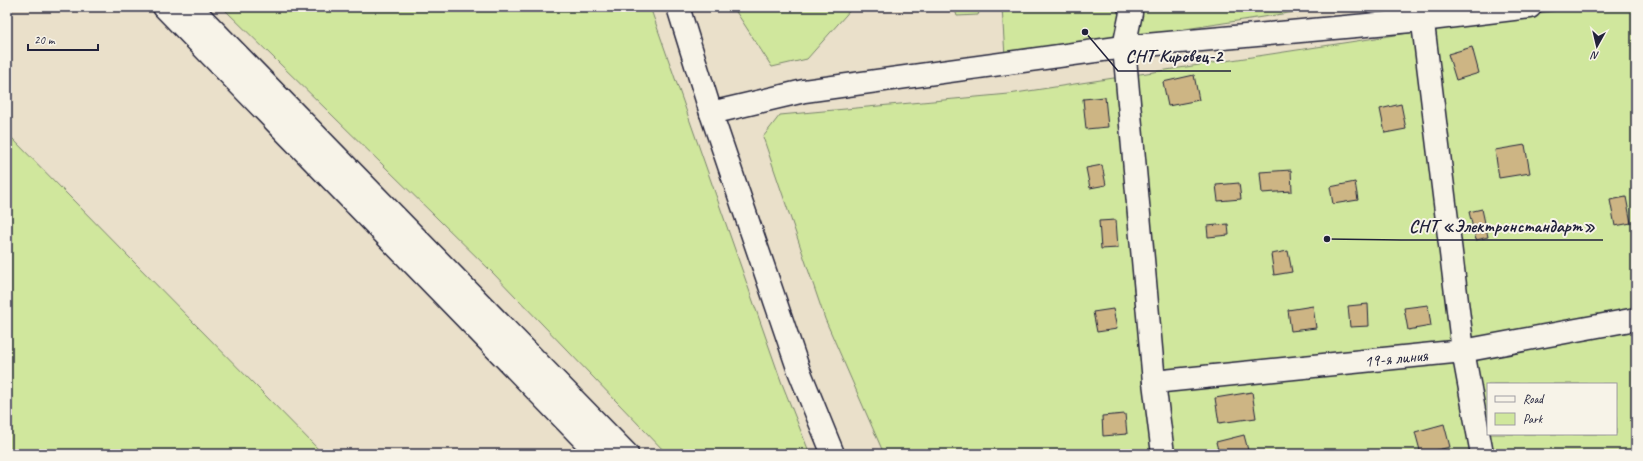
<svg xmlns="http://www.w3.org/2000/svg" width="1643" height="461" font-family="Caveat,sans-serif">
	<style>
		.green { fill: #d0e79d; stroke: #79846c; fill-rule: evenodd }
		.building { fill: #cdb584; stroke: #22223b }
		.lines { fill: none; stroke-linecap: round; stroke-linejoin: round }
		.minor-casing { stroke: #22223b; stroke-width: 25 }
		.major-casing { stroke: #22223b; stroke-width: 25 }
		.minor { stroke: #f7f3e8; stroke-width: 22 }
		.major { stroke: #f7f3e8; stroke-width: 22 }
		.labels { text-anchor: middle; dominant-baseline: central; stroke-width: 4; stroke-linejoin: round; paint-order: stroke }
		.street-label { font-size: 17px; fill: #22223b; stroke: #f7f3e8 }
		.leader { fill: none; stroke: #22223b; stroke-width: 1.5 }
		.callout-dot { fill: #22223b; stroke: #f7f3e8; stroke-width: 1.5 }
		.callout-label { font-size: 18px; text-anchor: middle; font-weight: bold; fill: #22223b; stroke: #f7f3e8; stroke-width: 4; stroke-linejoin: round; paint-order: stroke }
	</style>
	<rect width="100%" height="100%" fill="#eae0ca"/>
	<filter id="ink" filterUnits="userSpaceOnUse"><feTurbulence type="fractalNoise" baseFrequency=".025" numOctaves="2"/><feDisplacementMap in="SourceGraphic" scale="8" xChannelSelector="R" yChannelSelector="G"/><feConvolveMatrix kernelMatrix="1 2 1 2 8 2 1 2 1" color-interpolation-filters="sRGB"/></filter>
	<g filter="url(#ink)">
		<g class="green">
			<path d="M222,7h428l131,374 29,73h-143l-175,-182z"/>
			<path d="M733,7h120l-46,52 -35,8z"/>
			<path d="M954,7h27l-3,8 -21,1z"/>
			<path d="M1002,7h325l-322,50z"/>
			<path d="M1579,7h57v447h-752l-59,-135 -62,-182 17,-22 229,-21zM1488,384h128v50h-128z"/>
			<path d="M7,133l316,321h-316z"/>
		</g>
		<g class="building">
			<path d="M1351,7h21l-20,4z"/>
			<path d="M1472,47l7,26 -23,7 -8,-26z"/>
			<path d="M1194,75l5,25 -31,6 -5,-24z"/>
			<path d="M1105,97l3,30 -22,2 -3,-30z"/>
			<path d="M1401,104l5,25 -21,4 -5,-24z"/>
			<path d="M1525,145l5,28 -31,5 -4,-28z"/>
			<path d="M1102,165l4,20 -16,3 -4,-20z"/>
			<path d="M1291,170l1,21 -30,2 -2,-21z"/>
			<path d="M1355,182l3,18 -25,4 -3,-17z"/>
			<path d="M1239,183l2,16 -23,2 -2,-16z"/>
			<path d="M1626,197l5,26 -16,3 -5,-26z"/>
			<path d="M1482,209l6,28 -12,3 -7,-28z"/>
			<path d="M1116,220l2,28 -17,1 -2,-28z"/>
			<path d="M1228,224l1,11 -21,2 -1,-11z"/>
			<path d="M1288,251l4,21 -18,3 -3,-21z"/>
			<path d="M1368,304l1,22 -19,1 -2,-21z"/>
			<path d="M1428,305l3,21 -23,4 -4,-22z"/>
			<path d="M1313,306l3,22 -25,3 -3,-21z"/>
			<path d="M1113,309l4,20 -20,3 -4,-20z"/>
			<path d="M1252,392l4,26 -37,5 -4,-25z"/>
			<path d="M1125,414l2,20 -24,2 -1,-20z"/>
			<path d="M1444,424l6,23 -29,7 -6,-22z"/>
			<path d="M1244,435l5,19h-30l-3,-12z"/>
		</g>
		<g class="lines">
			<g class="minor-casing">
				<g id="minor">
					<path d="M1129,7l2,6 -7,34 30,335 9,72"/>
					<path d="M1421,7l42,344 19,103"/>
					<path d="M711,113l93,-22 320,-44 298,-27 108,-13"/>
					<path id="s1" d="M1154,382l309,-31 173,-32"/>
				</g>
			</g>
			<g class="major-casing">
				<g id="major">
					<path d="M164,7l434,447"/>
					<path d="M191,7l436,447"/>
					<path d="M678,7l33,106 87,255 35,86"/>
				</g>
			</g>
			<use href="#minor" class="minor"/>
			<use href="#major" class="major"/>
		</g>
	</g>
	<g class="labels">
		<g class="street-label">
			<text stroke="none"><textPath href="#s1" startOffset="243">19-я линия</textPath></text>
		</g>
	</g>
	<path class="leader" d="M1085 32L1118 71H1231M1327 239L1401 240H1603"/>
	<g class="callout-dot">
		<circle cx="1085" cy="32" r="4"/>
		<circle cx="1327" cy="239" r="4"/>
	</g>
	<g class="callout-label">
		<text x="1174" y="62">СНТ Кировец-2</text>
		<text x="1502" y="232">СНТ «Электронстандарт»</text>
	</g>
	<rect width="1643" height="461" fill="none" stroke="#f7f3e8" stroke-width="24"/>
	<rect x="12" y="12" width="1619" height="437" fill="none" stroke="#22223b" stroke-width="1.5" filter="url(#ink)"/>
	<rect x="1487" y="383" width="130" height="52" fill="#f7f3e8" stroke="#a29fa3"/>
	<rect x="1495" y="396" width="20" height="6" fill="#f7f3e8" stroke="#a29fa3"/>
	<text x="1523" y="403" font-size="12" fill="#22223b">Road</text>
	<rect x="1495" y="413" width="20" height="12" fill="#d0e79d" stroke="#a29fa3"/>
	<text x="1523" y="423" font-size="12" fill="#22223b">Park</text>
	<g transform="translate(1597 46) rotate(188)" stroke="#f7f3e8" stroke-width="3" paint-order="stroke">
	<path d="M0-3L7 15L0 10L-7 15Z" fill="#22223b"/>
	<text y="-6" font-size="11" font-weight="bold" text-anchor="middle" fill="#22223b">N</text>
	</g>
	<path d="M28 44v6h70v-6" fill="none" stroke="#22223b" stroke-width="2"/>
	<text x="34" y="44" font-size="12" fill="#22223b" stroke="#f7f3e8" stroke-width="3" paint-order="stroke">20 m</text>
</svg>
